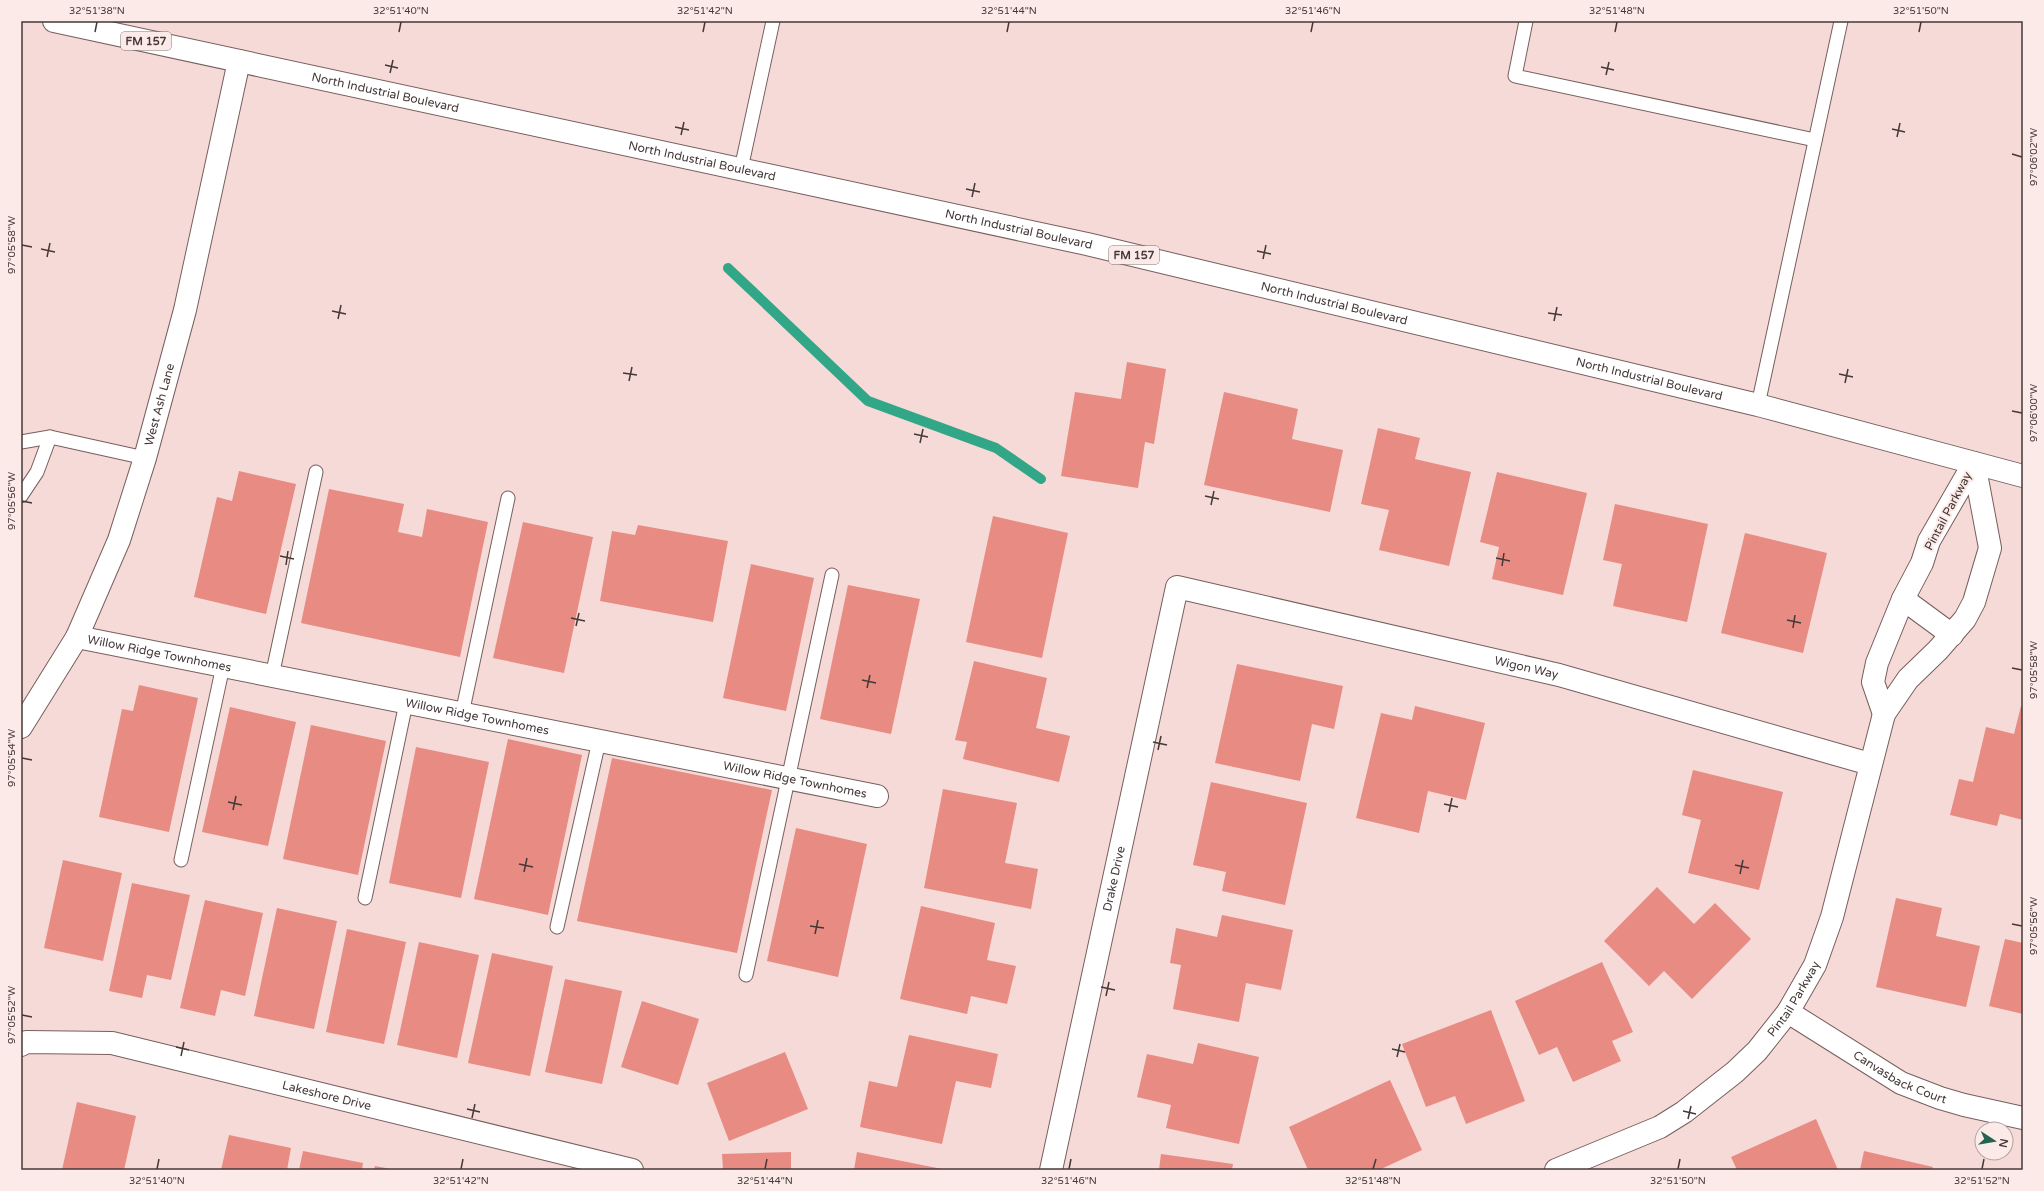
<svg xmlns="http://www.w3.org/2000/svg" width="2044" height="1191" font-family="'Varela Round',sans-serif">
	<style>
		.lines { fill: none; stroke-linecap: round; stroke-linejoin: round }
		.stream { stroke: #31a787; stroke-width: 10 }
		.building { fill: #e78b83 }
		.lane-casing { stroke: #775f5d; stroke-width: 15 }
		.street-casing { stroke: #775f5d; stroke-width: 24 }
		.secondary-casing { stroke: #775f5d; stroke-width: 24 }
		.primary-casing { stroke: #775f5d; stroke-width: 24 }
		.lane { stroke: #fff; stroke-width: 13 }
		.street { stroke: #fff; stroke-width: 22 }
		.secondary { stroke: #fff; stroke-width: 22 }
		.primary { stroke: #fff; stroke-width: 22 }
		.ticks { fill: none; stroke: #443938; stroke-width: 1.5 }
		.labels { text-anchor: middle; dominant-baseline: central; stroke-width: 4; stroke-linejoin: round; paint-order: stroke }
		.shield { fill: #fbeae8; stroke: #7b6e6d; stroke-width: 1 }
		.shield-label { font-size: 11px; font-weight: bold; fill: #443938 }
		.street-label { font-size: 12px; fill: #443938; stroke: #fbeae8 }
		.neatline { fill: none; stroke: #443938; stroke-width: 1.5 }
		.ticks-label { font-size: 10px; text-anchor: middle; fill: #443938 }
	</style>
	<rect width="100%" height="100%" fill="#f6dad7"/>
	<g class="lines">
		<path class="stream" d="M728,268l140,133 128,47 45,31"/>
	</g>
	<g class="building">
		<path d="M1127,362l39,7 -12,75 -9,-2 -7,46 -77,-12 14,-84 46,7z"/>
		<path d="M1224,392l74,17 -6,30 51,11 -13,62 -126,-27z"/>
		<path d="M1378,428l42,10 -5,21 56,13 -22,94 -70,-16 10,-40 -28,-6z"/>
		<path d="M239,471l57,13 -30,130 -72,-17 23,-100 15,4z"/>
		<path d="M1497,472l90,21 -24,102 -71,-16 7,-32 -19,-5z"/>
		<path d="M329,489l75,15 -6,28 24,5 5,-28 61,13 -28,135 -159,-34z"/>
		<path d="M1615,504l93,20 -21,98 -74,-16 9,-42 -19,-4z"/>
		<path d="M993,516l75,17 -26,125 -76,-16z"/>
		<path d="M523,522l70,15 -29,136 -71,-15z"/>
		<path d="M638,525l90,16 -15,81 -113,-21 12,-70 23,4z"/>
		<path d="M1745,533l82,20 -24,100 -82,-20z"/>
		<path d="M751,564l63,14 -28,133 -63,-13z"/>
		<path d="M848,585l72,14 -29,135 -71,-15z"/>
		<path d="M974,661l73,17 -11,50 34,8 -11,46 -96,-23 4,-17 -12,-2z"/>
		<path d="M1237,664l106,22 -9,43 -22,-5 -12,57 -85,-18z"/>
		<path d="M139,685l59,13 -29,134 -70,-15 23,-108 11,2z"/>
		<path d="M1415,706l70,17 -19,77 -38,-9 -9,42 -63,-15 25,-105 31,7z"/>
		<path d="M2021,706h2v114l-23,-6 -3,12 -47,-11 9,-36 14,3 13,-55 28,7z"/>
		<path d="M230,707l66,15 -28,124 -66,-14z"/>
		<path d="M311,725l75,16 -28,134 -75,-16z"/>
		<path d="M508,739l74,16 -34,160 -74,-16z"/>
		<path d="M416,747l73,15 -28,136 -72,-15z"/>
		<path d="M612,758l160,32 -35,163 -160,-32z"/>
		<path d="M1693,770l90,22 -24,98 -71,-17 13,-53 -19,-5z"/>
		<path d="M1211,782l96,21 -22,102 -63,-14 4,-19 -33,-7z"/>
		<path d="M943,789l74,14 -12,60 33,6 -7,40 -107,-21z"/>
		<path d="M796,828l71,16 -29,133 -71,-16z"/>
		<path d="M63,860l59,13 -19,88 -59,-13z"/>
		<path d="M132,883l58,12 -19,85 -24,-5 -5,23 -33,-7z"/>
		<path d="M1657,887l37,37 21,-21 36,36 -59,60 -28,-28 -15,15 -45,-45z"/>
		<path d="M1896,898l46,10 -6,28 44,10 -14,61 -90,-20z"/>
		<path d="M205,900l58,13 -18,83 -24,-6 -6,26 -35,-8z"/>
		<path d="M921,906l74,17 -8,37 29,6 -9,38 -36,-8 -4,18 -67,-15z"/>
		<path d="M277,908l60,13 -23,108 -60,-13z"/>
		<path d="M1222,915l71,15 -12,60 -35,-7 -7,39 -66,-13 8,-44 -11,-2 6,-35 41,9z"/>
		<path d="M347,929l59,13 -22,102 -58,-12z"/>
		<path d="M2005,939l18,4v71l-34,-8z"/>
		<path d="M419,942l60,13 -22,103 -60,-13z"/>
		<path d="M492,953l61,13 -23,110 -62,-13z"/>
		<path d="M1602,962l31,70 -21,9 9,20 -48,21 -16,-35 -18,8 -24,-54z"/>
		<path d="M565,979l57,12 -20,93 -57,-12z"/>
		<path d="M642,1001l57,18 -21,66 -57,-18z"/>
		<path d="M1491,1010l34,91 -59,23 -11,-28 -29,11 -24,-63z"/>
		<path d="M909,1035l89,19 -7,34 -35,-7 -14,63 -82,-17 9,-46 28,6z"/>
		<path d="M1198,1043l61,14 -20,87 -73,-16 5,-23 -34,-8 10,-43 46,10z"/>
		<path d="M785,1052l23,57 -79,32 -22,-58z"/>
		<path d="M1390,1080l32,70 -43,20h-71l-19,-43z"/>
		<path d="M77,1102l59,14 -12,54h-62z"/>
		<path d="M1816,1119l22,51h-101l-6,-13z"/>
		<path d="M229,1135l62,13 -4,22h-66z"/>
		<path d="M303,1151l60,12 -1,7h-63z"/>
		<path d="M1864,1151l69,16 -1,3h-72z"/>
		<path d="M791,1152v18h-68l-1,-16z"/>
		<path d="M857,1152l85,17v1h-88z"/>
		<path d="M1161,1154l72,10 -1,6h-73z"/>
		<path d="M375,1166l16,3v1h-17z"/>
	</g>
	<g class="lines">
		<g class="lane-casing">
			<g id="lane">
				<path d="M1526,21l-11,55 300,64"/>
				<path d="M741,169l32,-148"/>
				<path d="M1758,405l83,-384"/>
				<path d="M21,442l29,-5"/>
				<path d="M21,496l16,-24 13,-35 95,21"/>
				<path d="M272,676l44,-204"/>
				<path d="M462,714l46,-216"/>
				<path d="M181,860l42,-194"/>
				<path d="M365,898l41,-195"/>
				<path d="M557,927l42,-186"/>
				<path d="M746,975l86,-400"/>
			</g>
		</g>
		<g class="street-casing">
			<g id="street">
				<path d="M1974,463l16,85 -16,54 -9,17 -27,31 -30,29 -24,35 -11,-32 4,-19 26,-64 19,-36 7,-22z"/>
				<path d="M1903,599l49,36"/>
				<path id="s1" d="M77,637l800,159"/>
				<path id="s2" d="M1788,1012l113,71 39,15 24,7 59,13"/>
				<path id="s3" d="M21,1045l5,-3 86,1 520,127"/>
				<path id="s4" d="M1051,1170l126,-583 382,88 311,89"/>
				<path id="s5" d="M1556,1170l104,-43 24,-15 51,-40 22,-21 31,-39 27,-47 17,-48 52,-203"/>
			</g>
		</g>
		<g class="secondary-casing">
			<g id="secondary">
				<path id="s6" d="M21,727l56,-90 42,-97 26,-82 40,-148 54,-249"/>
			</g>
		</g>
		<g class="primary-casing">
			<g id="primary">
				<path id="s7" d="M54,21l1033,223 671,161 265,71"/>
			</g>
		</g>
		<use href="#lane" class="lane"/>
		<use href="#street" class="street"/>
		<use href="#secondary" class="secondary"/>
		<use href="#primary" class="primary"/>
	</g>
	<path class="ticks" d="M95,32l2,-10M399,32l2,-10M703,32l2,-10M1007,32l2,-10M1311,32l2,-10M1615,32l2,-10M1919,32l2,-10M385,65l13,3M1601,67l13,3M390,73l3,-13M1606,75l3,-13M675,127l14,3M1892,129l13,3M681,135l3,-13M1897,137l3,-14M2012,154l10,3M966,189l14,3M972,197l3,-14M22,245l10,2M41,249l14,3M1257,251l14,3M47,257l3,-14M1263,259l3,-14M332,311l14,3M1548,313l14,2M338,319l3,-14M1554,321l3,-14M623,373l14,2M1839,374l14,3M629,381l3,-14M1845,383l3,-14M2012,411l10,2M914,434l14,3M920,443l3,-14M1205,496l14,3M22,501l10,2M1211,505l3,-14M280,556l14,3M1496,558l14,3M286,565l2,-14M1502,566l2,-13M571,618l14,3M1787,620l14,3M576,626l3,-13M1793,628l2,-13M2012,668l10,2M862,680l14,3M867,688l3,-13M1153,742l14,3M1158,750l3,-14M22,758l10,2M228,802l14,3M1444,804l14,3M233,810l3,-14M1449,812l3,-14M519,864l14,3M1735,865l14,3M524,872l3,-14M1740,874l3,-14M2012,924l10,2M810,926l14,2M815,934l3,-14M1101,987l14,3M1106,996l3,-14M22,1015l10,2M176,1047l13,3M1392,1049l13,3M181,1056l3,-14M1397,1057l3,-13M467,1109l13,3M1683,1111l13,3M472,1118l3,-14M1688,1119l3,-13M157,1169l2,-10M461,1169l2,-10M765,1169l2,-10M1069,1169l2,-10M1373,1169l3,-10M1678,1169l2,-10M1982,1169l2,-10"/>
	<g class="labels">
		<g class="shield">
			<rect x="121" y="32" width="50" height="18" rx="3"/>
			<rect x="1109" y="246" width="50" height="18" rx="3"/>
		</g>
		<g class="shield-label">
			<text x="146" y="41">FM 157</text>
			<text x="1134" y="255">FM 157</text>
		</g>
		<g class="street-label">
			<text stroke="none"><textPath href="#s7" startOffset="339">North Industrial Boulevard</textPath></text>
			<text stroke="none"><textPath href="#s7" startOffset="663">North Industrial Boulevard</textPath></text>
			<text stroke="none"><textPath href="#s7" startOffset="987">North Industrial Boulevard</textPath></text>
			<text stroke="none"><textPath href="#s7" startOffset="1311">North Industrial Boulevard</textPath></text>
			<text stroke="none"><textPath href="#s7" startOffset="1635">North Industrial Boulevard</textPath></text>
			<text stroke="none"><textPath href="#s6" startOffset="353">West Ash Lane</textPath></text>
			<text transform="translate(1948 511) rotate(-62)">Pintail Parkway</text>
			<text stroke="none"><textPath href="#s1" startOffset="84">Willow Ridge Townhomes</textPath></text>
			<text stroke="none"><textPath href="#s4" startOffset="955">Wigon Way</textPath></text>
			<text stroke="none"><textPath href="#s1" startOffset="408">Willow Ridge Townhomes</textPath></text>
			<text stroke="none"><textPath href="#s1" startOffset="732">Willow Ridge Townhomes</textPath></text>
			<text stroke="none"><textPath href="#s4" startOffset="298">Drake Drive</textPath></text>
			<text stroke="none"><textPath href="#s5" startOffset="300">Pintail Parkway</textPath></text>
			<text stroke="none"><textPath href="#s2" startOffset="130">Canvasback Court</textPath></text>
			<text stroke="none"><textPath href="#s3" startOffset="313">Lakeshore Drive</textPath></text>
		</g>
	</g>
	<rect width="2044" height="1191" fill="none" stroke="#fbeae8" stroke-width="44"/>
	<g transform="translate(1994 1141) rotate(102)"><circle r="19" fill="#fbeae8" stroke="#b2a3a2"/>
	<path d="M0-3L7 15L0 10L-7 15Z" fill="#236350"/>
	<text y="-6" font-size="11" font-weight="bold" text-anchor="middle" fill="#443938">N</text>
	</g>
	<rect x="22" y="22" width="2000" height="1147" class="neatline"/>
	<g class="ticks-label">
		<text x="97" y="14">32°51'38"N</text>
		<text x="401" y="14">32°51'40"N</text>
		<text x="705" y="14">32°51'42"N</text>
		<text x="1009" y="14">32°51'44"N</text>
		<text x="1313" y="14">32°51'46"N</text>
		<text x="1617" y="14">32°51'48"N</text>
		<text x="1921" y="14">32°51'50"N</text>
		<text transform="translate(2033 157) rotate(-90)" y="4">97°06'02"W</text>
		<text transform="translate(11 245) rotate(-90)" y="4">97°05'58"W</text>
		<text transform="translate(2033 413) rotate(-90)" y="4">97°06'00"W</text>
		<text transform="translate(11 501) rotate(-90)" y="4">97°05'56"W</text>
		<text transform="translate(2033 670) rotate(-90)" y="4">97°05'58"W</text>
		<text transform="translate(11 758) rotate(-90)" y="4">97°05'54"W</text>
		<text transform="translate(2033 926) rotate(-90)" y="4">97°05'56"W</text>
		<text transform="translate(11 1015) rotate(-90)" y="4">97°05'52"W</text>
		<text x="157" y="1184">32°51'40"N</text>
		<text x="461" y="1184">32°51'42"N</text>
		<text x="765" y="1184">32°51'44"N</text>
		<text x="1069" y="1184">32°51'46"N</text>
		<text x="1373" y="1184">32°51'48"N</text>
		<text x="1678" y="1184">32°51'50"N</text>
		<text x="1982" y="1184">32°51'52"N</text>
	</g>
</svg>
